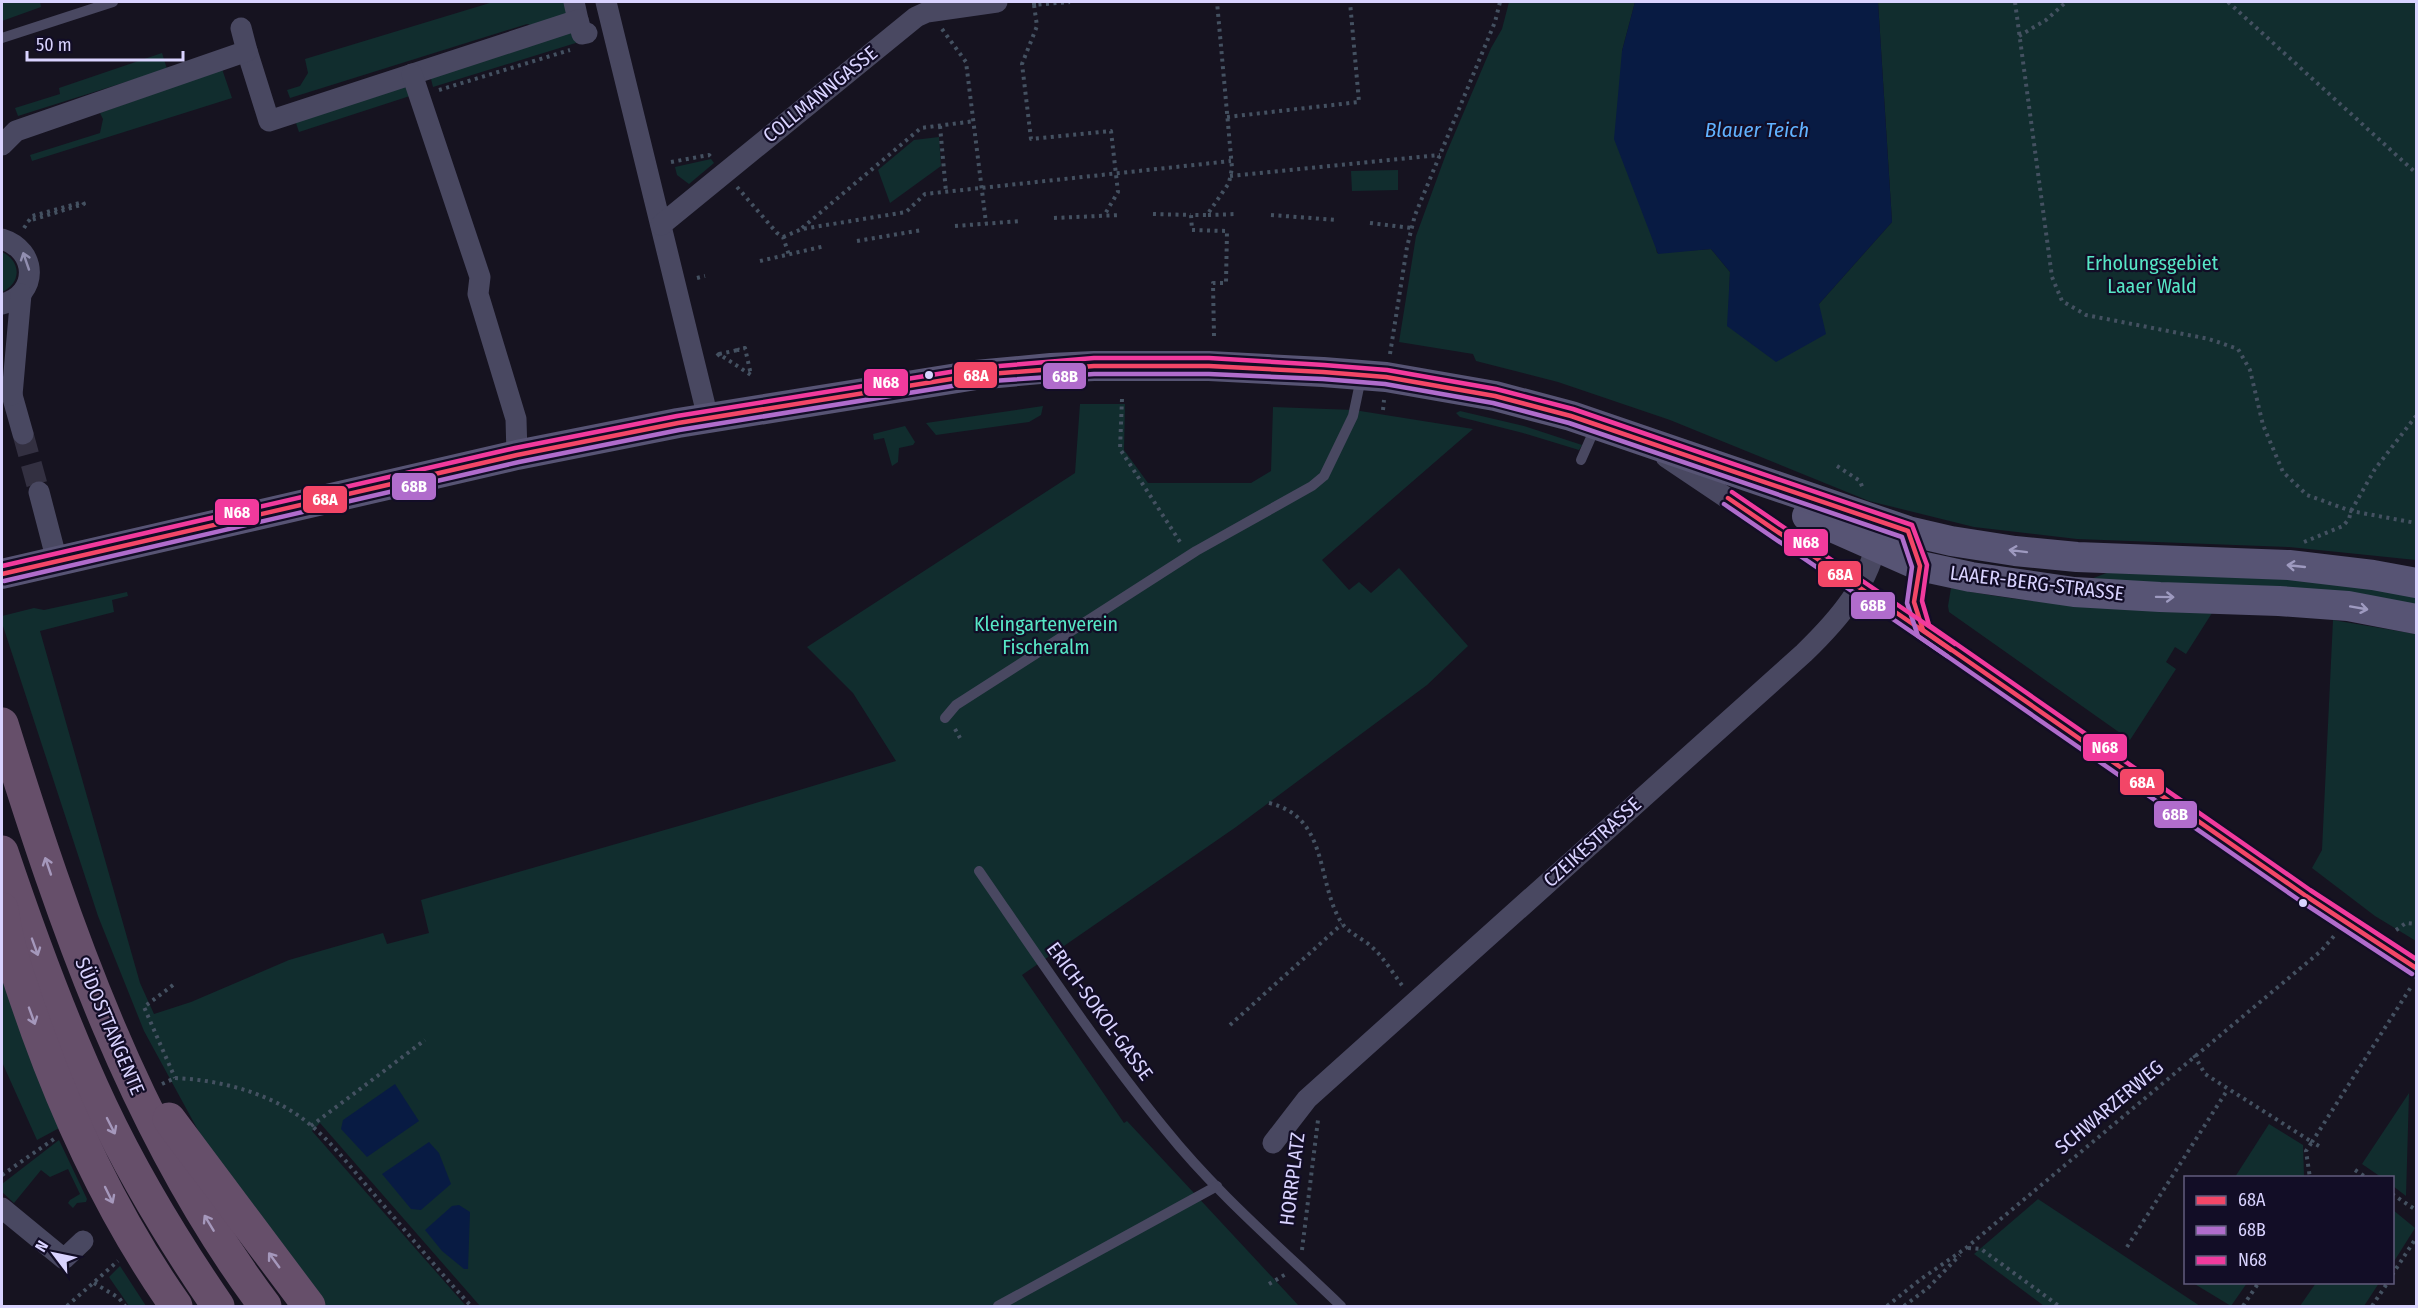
<svg xmlns="http://www.w3.org/2000/svg" width="2418" height="1308" font-family="'Fira Sans Condensed',sans-serif">
	<style>
		.green { fill: #112d2e }
		.water { fill: #081b43 }
		.lines { fill: none; stroke-linecap: round; stroke-linejoin: round }
		.street-tunnel { stroke: #333041; stroke-width: 21; stroke-dasharray: 21 10; stroke-linecap: butt }
		.path { stroke: #445161; stroke-width: 4; stroke-dasharray: 3 4.5; stroke-linecap: butt }
		.lane { stroke: #494861; stroke-width: 10 }
		.street { stroke: #494861; stroke-width: 21 }
		.secondary { stroke: #575474; stroke-width: 30 }
		.highway { stroke: #664f6a; stroke-width: 33 }
		.bus-1-casing { stroke: #120d26; stroke-width: 9 }
		.bus-2-casing { stroke: #120d26; stroke-width: 9 }
		.bus-3-casing { stroke: #120d26; stroke-width: 9 }
		.bus-1 { stroke: #f34667; stroke-width: 4.5 }
		.bus-2 { stroke: #b06ccc; stroke-width: 4.5 }
		.bus-3 { stroke: #f13a9d; stroke-width: 4.5 }
		.oneway { stroke: #918eb0 }
		.oneway2 { stroke: #9e9ac0 }
		.oneway3 { stroke: #a598bc }
		.bus-dot { fill: #d9d3ff; stroke: #120d26; stroke-width: 2 }
		.labels { text-anchor: middle; dominant-baseline: central; stroke-width: 4.5; stroke-linejoin: round; paint-order: stroke }
		.street-label { font-size: 20px; fill: #d9d3ff; stroke: #120d26 }
		.park-label { font-size: 20px; fill: #57e7c6; stroke: #120d26 }
		.water-label { font-size: 21px; font-style: italic; fill: #61b2ff; stroke: #120d26 }
		.line-badge { stroke: #120d26; stroke-width: 2 }
		.badge-label { font-size: 16px; text-anchor: middle; font-weight: bold; fill: #fff }
	</style>
	<rect width="100%" height="100%" fill="#161320"/>
	<g class="green">
		<path d="M2,2h38l1,5 -39,14z"/>
		<path d="M493,2h77l4,15 -37,10 -10,-3 -237,74 -3,-8 13,-4 8,-13 -3,-14z"/>
		<path d="M1509,2h126l-13,49 35,202 54,-4 19,23 -2,54 91,-22 73,-82 -14,-220h538v558l-127,-13 -212,-8 -103,-12 -105,-26 -199,-81 -112,-38 -82,-21 -3,-7 -74,-12 17,-106 30,-82 45,-106 11,-19z"/>
		<path d="M576,30l3,12 -146,45 -3,-12z"/>
		<path d="M162,53l5,16 -149,47 -3,-8 45,-14 -1,-6z"/>
		<path d="M222,69l10,29 -200,63 -2,-6 70,-22 3,-14 -3,-6z"/>
		<path d="M409,83l4,12 -114,37 -4,-12z"/>
		<path d="M939,137l2,29 -51,37 -12,-33 36,-30z"/>
		<path d="M711,159l3,4 -25,21 -12,-9 -2,-8z"/>
		<path d="M1398,170v20l-46,1 -1,-20z"/>
		<path d="M2,252c19,9 20,31 0,40z"/>
		<path d="M1080,404h45l-1,46 24,33h103l20,-12 2,-64 81,3 119,19 -151,131 27,30 10,-8 12,11 28,-25 69,78 -41,39 -191,142 -214,148 102,148 3,-2 172,185h-819l-160,-183 -8,8 154,175h-148l-120,-171 1,-3 -55,-101 -46,-115 -96,-293v-7l32,-8 10,2 83,-18 1,4 -16,4 2,12 -74,19 100,352 14,31 37,-12 98,-42 94,-27 4,11 42,-11 -8,-33 268,-77 207,-62 -43,-68 -46,-46 268,-174z"/>
		<path d="M1043,406l-2,9 -12,7 -93,13 -10,-12z"/>
		<path d="M1460,411l64,15 58,19 -3,5 -56,-17 -63,-16 -4,-4z"/>
		<path d="M905,426l10,16 -2,3 -14,3 -1,14 -6,4 -8,-28 -10,2 -1,-6z"/>
		<path d="M2109,572l149,4 83,7 75,12v12l-325,-28z"/>
		<path d="M1951,588c86,18 173,20 261,25l-26,41 -11,-7 -9,15 10,7 -46,71 -181,-128 -1,-6z"/>
		<path d="M2333,620l83,14v307l-41,-25 -63,-48 10,-18z"/>
		<path d="M2,961l61,165 -26,14 -35,-78z"/>
		<path d="M2409,1093l-3,103 -13,-10 -1,-8 -11,-1 -19,-13z"/>
		<path d="M2269,1124l34,21 1,32h-69z"/>
		<path d="M59,1140l28,59 -1,3 -9,1 -4,5 -5,-5 2,-3 10,-6 -12,-25 -18,8 -9,-7 -27,33 -12,-11v-8z"/>
		<path d="M2038,1199l162,107h-156l-70,-52z"/>
		<path d="M2393,1210l22,18 -22,35z"/>
		<path d="M120,1266l26,40h-17l-20,-29z"/>
		<path d="M2193,1283h54l-16,23z"/>
		<path d="M2316,1283v-1l63,1 -15,23h-64z"/>
	</g>
	<g class="water">
		<path d="M1635,2h243l14,220 -73,82 7,30 -50,28 -49,-36 3,-54 -19,-23 -53,5 -44,-115 8,-88z"/>
		<path d="M395,1084l24,37 -52,36 -26,-28 2,-9z"/>
		<path d="M429,1142l10,11 12,31 -30,26 -10,-1 -29,-35z"/>
		<path d="M459,1205l11,7 -2,57h-4l-22,-18 -17,-21 27,-24z"/>
	</g>
	<g class="lines">
		<path class="street-tunnel" d="M23,434l16,58"/>
		<g class="path">
			<path d="M1034,2v3l36,-3"/>
			<path d="M2015,2l37,275 10,24 24,14 123,24 29,10 12,21 13,55 20,47 24,23 44,16 65,12"/>
			<path d="M2228,2l188,171"/>
			<path d="M1034,5l3,21 -15,38 9,75 80,-8 7,61 -13,22"/>
			<path d="M942,29l24,33 20,161"/>
			<path d="M2019,36l27,-16 20,-18"/>
			<path d="M439,90l131,-40"/>
			<path d="M1227,117l132,-15 -9,-100"/>
			<path d="M940,126l6,66"/>
			<path d="M671,162l38,-7 3,3"/>
			<path d="M1230,176l210,-21"/>
			<path d="M737,187l40,46 6,4 6,18"/>
			<path d="M1153,214l38,1"/>
			<path d="M1208,215l29,-1"/>
			<path d="M1271,215l66,5"/>
			<path d="M1054,218l66,-3"/>
			<path d="M1370,223l42,5"/>
			<path d="M955,226l66,-5"/>
			<path d="M24,228l8,-12 51,-14 1,2 -56,17"/>
			<path d="M802,228l119,-100 54,-7"/>
			<path d="M783,237l19,-8 104,-17 19,-18 306,-33"/>
			<path d="M857,241l65,-11"/>
			<path d="M760,261l65,-15"/>
			<path d="M697,278l8,-2"/>
			<path d="M1214,336l-1,-53h13l1,-52 -35,-1 -1,-15h16l22,-32 3,-15 -15,-166"/>
			<path d="M719,354l19,-4"/>
			<path d="M1390,354l17,-107 8,-32 80,-193 5,-20"/>
			<path d="M717,356l2,-2 32,21 -6,-27 -7,2 -1,-4"/>
			<path d="M1122,399l-2,50 62,96"/>
			<path d="M1383,410l1,-10"/>
			<path d="M1837,466l23,15 3,8"/>
			<path d="M2304,542l39,-16 6,-7 2,-8 24,-42 41,-53"/>
			<path d="M955,729l5,9"/>
			<path d="M1269,803c60,14 47,78 72,119 7,11 23,17 32,26 12,11 21,27 31,40"/>
			<path d="M2396,930l10,-7 10,1"/>
			<path d="M173,985l-29,22 31,71"/>
			<path d="M1230,1025l112,-101"/>
			<path d="M2194,1055l11,19 107,68 -6,9 4,27"/>
			<path d="M175,1078c44,2 92,14 128,41 27,20 48,49 69,73 33,38 65,77 99,114"/>
			<path d="M162,1084l13,-6"/>
			<path d="M311,1126l114,-86"/>
			<path d="M2319,1146l-7,-4 99,-155"/>
			<path d="M2355,1170l12,8"/>
			<path d="M2,1175l52,-36"/>
			<path d="M2392,1194l24,16"/>
			<path d="M2127,1247l101,-158"/>
			<path d="M1968,1248l13,1 78,57"/>
			<path d="M1302,1250l16,-130"/>
			<path d="M2392,1275l24,-37"/>
			<path d="M94,1283l25,15 6,8"/>
			<path d="M1269,1284l17,-10"/>
			<path d="M67,1306l51,-45"/>
			<path d="M1887,1306l34,-27 45,-31 355,-297 13,-15"/>
			<path d="M1904,1306l24,-18 32,-33"/>
			<path d="M2243,1306l16,-24"/>
			<path d="M2372,1306l16,-24"/>
		</g>
		<g class="lane">
			<path d="M2,38l111,-36"/>
			<path d="M1581,460l15,-34"/>
			<path d="M945,718l11,-13 240,-154 116,-65 12,-10 29,-60 8,-38"/>
			<path d="M979,871c60,87 119,176 186,258 52,65 117,120 176,177"/>
			<path d="M998,1306l219,-120"/>
		</g>
		<g class="street">
			<path d="M574,2l4,18"/>
			<path d="M606,2l102,416"/>
			<path d="M247,51l22,70 309,-101 4,14 5,-1"/>
			<path d="M412,74l68,203 -2,17 38,125 1,36"/>
			<path d="M2,145l14,-14 231,-80 -6,-23"/>
			<path d="M661,225l255,-208 11,-5 70,-10"/>
			<path d="M2,239c36,11 37,56 0,65"/>
			<path d="M4,387l8,8 11,39"/>
			<path d="M12,395l9,-101"/>
			<path d="M1666,457l257,173 383,266 110,72"/>
			<path d="M39,492l18,69"/>
			<path d="M1916,555l4,11 -6,36 9,28"/>
			<path d="M1273,1143l34,-44 497,-446c34,-33 67,-70 74,-119"/>
			<path d="M2,1208l62,51 19,-18"/>
		</g>
		<g class="secondary">
			<path d="M1807,516l113,50 51,11 103,15 86,5 119,4 69,5 68,13"/>
			<path d="M2,574l515,-119 161,-32 298,-48 75,-7 43,-2h115l114,6 63,5 109,19 76,20 337,115 43,10 64,10 62,6 212,8 84,10 43,8"/>
		</g>
		<g class="highway">
			<path d="M2,724c63,203 134,410 263,582"/>
			<path d="M2,852c29,86 60,171 99,254 33,70 73,136 117,200"/>
			<path d="M2,909c6,42 21,82 35,122 35,97 80,191 139,275"/>
			<path d="M169,1119l140,187"/>
		</g>
		<g class="bus-1-casing">
			<g id="bus-1">
				<path d="M1728,498l223,152"/>
				<path d="M2,574l515,-119 161,-32 298,-48 118,-9h115l114,6 63,5 109,19 76,20 337,115 12,35 -6,36 9,28 383,266 110,72"/>
			</g>
		</g>
		<g class="bus-2-casing">
			<g id="bus-2">
				<path d="M1724,504l223,152"/>
				<path d="M4,581l515,-119 160,-32 298,-48 117,-8h115l114,5 62,5 108,19 76,20 333,114 10,30 -5,36 11,33 384,266 110,72"/>
			</g>
		</g>
		<g class="bus-3-casing">
			<g id="bus-3">
				<path d="M1732,492l223,152"/>
				<path d="M2,566l513,-118 162,-32 298,-48 119,-10h115l115,7 63,5 109,19 77,20 339,116 15,40 -5,36 7,24 381,265 106,69"/>
			</g>
		</g>
		<use href="#bus-1" class="bus-1"/>
		<use href="#bus-2" class="bus-2"/>
		<use href="#bus-3" class="bus-3"/>
	</g>
	<defs><path id="oneway-shaft" d="M-6 0H5M1.5-3L5.5 0L1.5 3" fill="none" stroke-width="1.6" stroke-linecap="round" stroke-linejoin="round" transform="scale(1.5)"/></defs>
	<use class="oneway" href="#oneway-shaft" transform="translate(26 261) rotate(-109)"/>
	<g class="oneway2">
		<use href="#oneway-shaft" transform="translate(2018 551) rotate(-173)"/>
		<use href="#oneway-shaft" transform="translate(2296 566) rotate(-174)"/>
		<use href="#oneway-shaft" transform="translate(2165 597) rotate(1)"/>
		<use href="#oneway-shaft" transform="translate(2359 608) rotate(10)"/>
	</g>
	<g class="oneway3">
		<use href="#oneway-shaft" transform="translate(48 866) rotate(-109)"/>
		<use href="#oneway-shaft" transform="translate(35 947) rotate(70)"/>
		<use href="#oneway-shaft" transform="translate(32 1016) rotate(70)"/>
		<use href="#oneway-shaft" transform="translate(111 1126) rotate(63)"/>
		<use href="#oneway-shaft" transform="translate(109 1195) rotate(64)"/>
		<use href="#oneway-shaft" transform="translate(209 1223) rotate(-121)"/>
		<use href="#oneway-shaft" transform="translate(274 1260) rotate(-126)"/>
	</g>
	<g class="bus-dot">
		<circle cx="929" cy="375" r="5"/>
		<circle cx="2303" cy="903" r="5"/>
	</g>
	<g class="labels">
		<g class="street-label">
			<text transform="translate(820 94) rotate(-39)">COLLMANNGASSE</text>
			<text transform="translate(2037 583) rotate(7)">LAAER-BERG-STRASSE</text>
			<text transform="translate(1592 842) rotate(-42)">CZEIKESTRASSE</text>
			<text transform="translate(1100 1011) rotate(54)">ERICH-SOKOL-GASSE</text>
			<text transform="translate(110 1026) rotate(67)">SÜDOSTTANGENTE</text>
			<text transform="translate(2109 1107) rotate(-40)">SCHWARZERWEG</text>
			<text transform="translate(1292 1179) rotate(-83)">HORRPLATZ</text>
		</g>
		<g class="park-label">
			<text x="2152" y="263">Erholungsgebiet<tspan x="2152" dy="23">Laaer Wald</tspan></text>
			<text x="1046" y="624">Kleingartenverein<tspan x="1046" dy="23">Fischeralm</tspan></text>
		</g>
		<g class="water-label">
			<text x="1757" y="130">Blauer Teich</text>
		</g>
	</g>
	<g class="line-badge">
		<rect x="953" y="361" width="45" height="28" rx="6" fill="#f34667"/>
		<rect x="1042" y="362" width="45" height="28" rx="6" fill="#b06ccc"/>
		<rect x="863" y="368" width="46" height="29" rx="6" fill="#f13a9d"/>
		<rect x="391" y="472" width="46" height="29" rx="6" fill="#b06ccc"/>
		<rect x="302" y="485" width="46" height="29" rx="6" fill="#f34667"/>
		<rect x="214" y="498" width="46" height="28" rx="6" fill="#f13a9d"/>
		<rect x="1783" y="528" width="46" height="29" rx="6" fill="#f13a9d"/>
		<rect x="1817" y="560" width="45" height="28" rx="6" fill="#f34667"/>
		<rect x="1850" y="591" width="46" height="29" rx="6" fill="#b06ccc"/>
		<rect x="2082" y="733" width="46" height="29" rx="6" fill="#f13a9d"/>
		<rect x="2119" y="768" width="46" height="28" rx="6" fill="#f34667"/>
		<rect x="2153" y="800" width="45" height="29" rx="6" fill="#b06ccc"/>
	</g>
	<g class="badge-label">
		<text x="976" y="381">68A</text>
		<text x="1065" y="382">68B</text>
		<text x="886" y="388">N68</text>
		<text x="414" y="492">68B</text>
		<text x="325" y="505">68A</text>
		<text x="237" y="518">N68</text>
		<text x="1806" y="548">N68</text>
		<text x="1840" y="580">68A</text>
		<text x="1873" y="611">68B</text>
		<text x="2105" y="753">N68</text>
		<text x="2142" y="788">68A</text>
		<text x="2175" y="820">68B</text>
	</g>
	<rect width="2418" height="1308" fill="none" stroke="#d9d3ff" stroke-width="6"/>
	<rect x="2184" y="1176" width="210" height="108" fill="#120d26" stroke="#625c7d" stroke-width="1.5"/>
	<rect x="2196" y="1196" width="30" height="9" fill="#f34667" stroke="#625c7d" stroke-width="1.5"/>
	<text x="2238" y="1206" font-size="18" fill="#d9d3ff">68A</text>
	<rect x="2196" y="1226" width="30" height="9" fill="#b06ccc" stroke="#625c7d" stroke-width="1.5"/>
	<text x="2238" y="1236" font-size="18" fill="#d9d3ff">68B</text>
	<rect x="2196" y="1256" width="30" height="9" fill="#f13a9d" stroke="#625c7d" stroke-width="1.5"/>
	<text x="2238" y="1266" font-size="18" fill="#d9d3ff">N68</text>
	<g transform="translate(54 1254) rotate(302)" stroke="#120d26" stroke-width="4.5" paint-order="stroke">
	<path d="M0-4.5L10 22L0 15L-10 22Z" fill="#d9d3ff"/>
	<text y="-9" font-size="16" font-weight="bold" text-anchor="middle" fill="#d9d3ff">N</text>
	</g>
	<path d="M27 51v9h156v-9" fill="none" stroke="#d9d3ff" stroke-width="3"/>
	<text x="36" y="51" font-size="18" fill="#d9d3ff" stroke="#120d26" stroke-width="4.5" paint-order="stroke">50 m</text>
</svg>
